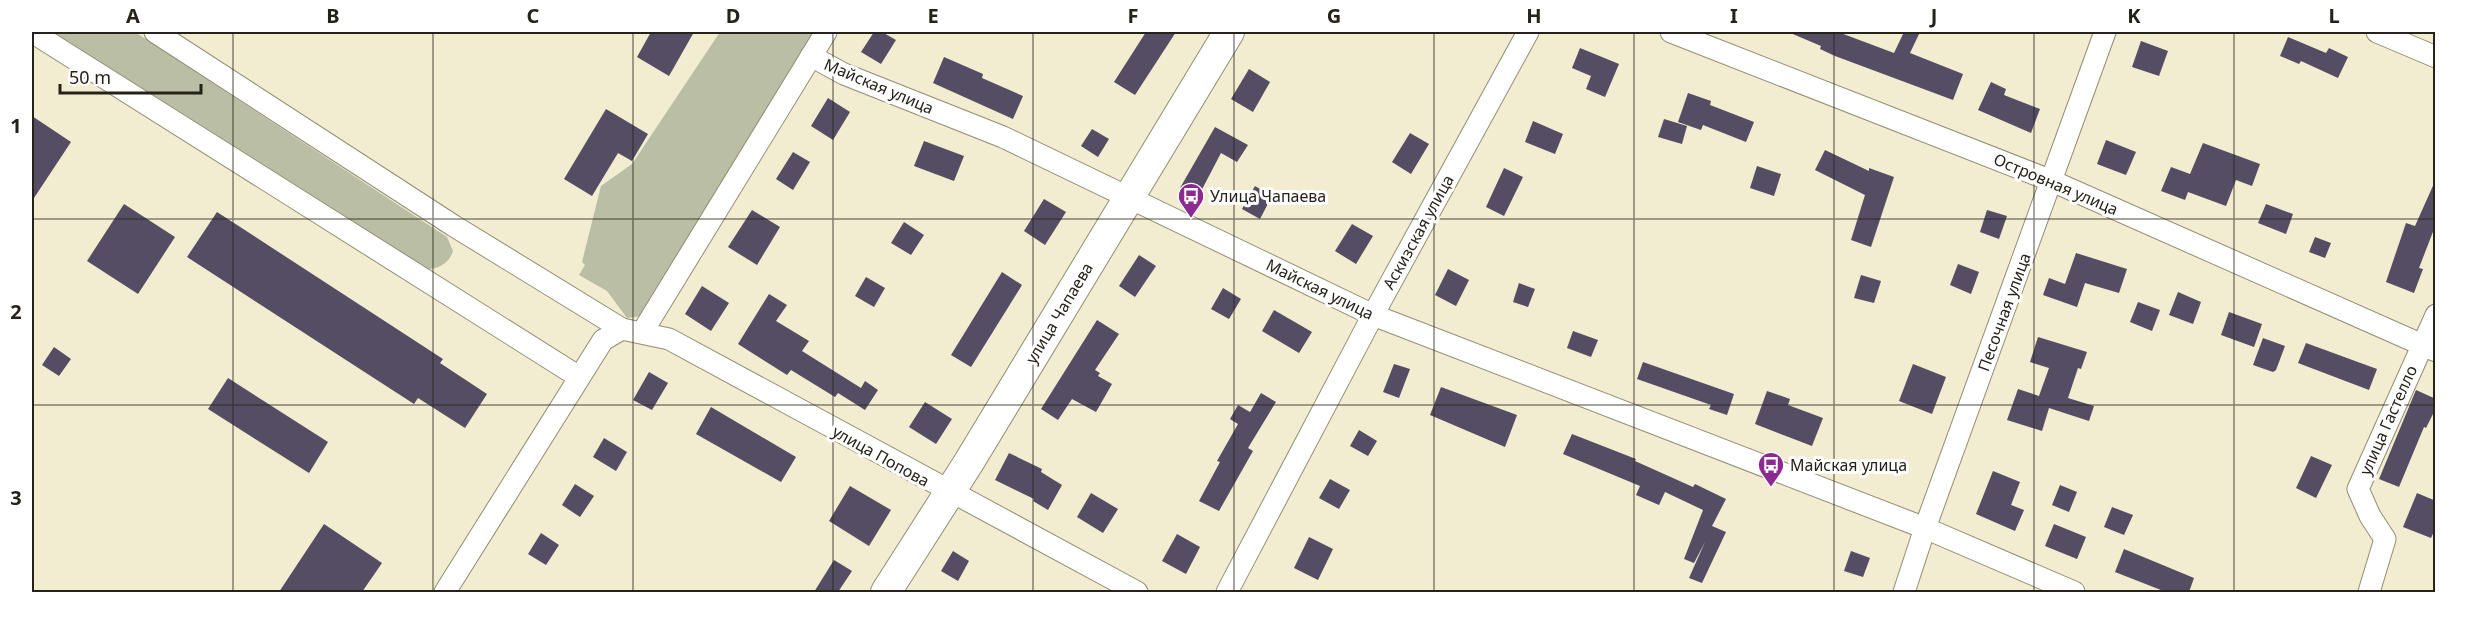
<svg xmlns="http://www.w3.org/2000/svg" width="2467" height="624" font-family="'Noto Sans',sans-serif">
	<style>
		.green { fill: #b9bea4 }
		.building { fill: #544d63 }
		.lines { fill: none; stroke-linecap: round; stroke-linejoin: round }
		.street-casing { stroke: #928d73; stroke-width: 23 }
		.secondary-casing { stroke: #928d73; stroke-width: 32 }
		.street { stroke: #fff; stroke-width: 21 }
		.secondary { stroke: #fff; stroke-width: 30 }
		.grid { fill: none; stroke: #252319; stroke-width: 1.5; stroke-opacity: 0.55 }
		.labels { text-anchor: middle; dominant-baseline: central; stroke-width: 6; stroke-linejoin: round; paint-order: stroke }
		.street-label { font-size: 16px; fill: #252319; stroke: #fff }
		.poi-label { font-size: 16px; fill: #252319; stroke: #fff; text-anchor: start }
		.neatline { fill: none; stroke: #252319; stroke-width: 2 }
		.grid-label { font-size: 20px; text-anchor: middle; font-weight: bold; fill: #252319 }
	</style>
	<rect width="100%" height="100%" fill="#f2ecd1"/>
	<g class="green">
		<path d="M47,32h88l312,205 6,14c-5,14 -14,17 -28,19z"/>
		<path d="M720,32h117l-181,287 -12,-3 -17,2 -20,-27 -28,-16 6,-10 -3,-3 19,-76 31,-22z"/>
	</g>
	<g class="building">
		<path d="M651,32h43l-25,44 -32,-19z"/>
		<path d="M874,32h8l14,8 -15,24 -20,-12z"/>
		<path d="M1146,32h30l-41,63 -21,-13z"/>
		<path d="M1788,32h50l56,21 10,-21h16l-10,21 53,21 -10,26 -118,-44 -15,-7 1,-3z"/>
		<path d="M2288,37l38,16 3,-5 19,9 -10,21 -37,-17 -2,3 -19,-8z"/>
		<path d="M2141,41l27,10 -9,25 -27,-9z"/>
		<path d="M1580,48l39,16 -14,33 -19,-8 5,-13 -19,-8z"/>
		<path d="M944,57l39,17 -1,4 41,18 -10,23 -80,-36z"/>
		<path d="M1249,69l21,13 -17,30 -22,-13z"/>
		<path d="M1991,82l15,7 -2,6 36,14 -9,24 -53,-23z"/>
		<path d="M1688,93l23,8 -1,4 44,17 -8,20 -43,-17 -2,5 -23,-8z"/>
		<path d="M828,98l22,14 -17,28 -22,-14z"/>
		<path d="M606,109l42,25 -16,27 -14,-8 -26,43 -28,-17z"/>
		<path d="M32,116l39,26 -39,59z"/>
		<path d="M1664,119l23,7 -5,18 -24,-7z"/>
		<path d="M1533,121l30,13 -8,20 -30,-12z"/>
		<path d="M1215,127l33,18 -11,17 -16,-9 -23,44 -18,-9z"/>
		<path d="M1092,129l17,10 -11,18 -17,-11z"/>
		<path d="M1410,133l19,11 -18,30 -19,-12z"/>
		<path d="M2106,140l30,12 -10,23 -29,-11z"/>
		<path d="M924,141l40,15 -10,25 -40,-15z"/>
		<path d="M2203,143l57,21 -8,22 -16,-6 -10,26 -38,-14 -3,8 -24,-9 10,-24 19,7z"/>
		<path d="M1825,150l44,21v-3l25,9 -23,70 -20,-7 14,-45 -50,-25z"/>
		<path d="M793,152l17,10 -17,28 -17,-11z"/>
		<path d="M1757,166l24,8 -7,22 -24,-8z"/>
		<path d="M1504,168l19,9 -19,39 -18,-9z"/>
		<path d="M2436,179v45l-17,44 4,1 -9,24 -28,-11 20,-59 9,3z"/>
		<path d="M1255,186l17,10 -12,23 -18,-10z"/>
		<path d="M1044,199l22,13 -21,33 -21,-14z"/>
		<path d="M124,204l51,33 -37,57 -51,-33z"/>
		<path d="M2266,204l27,10 -7,20 -28,-11z"/>
		<path d="M752,210l28,17 -23,38 -29,-18z"/>
		<path d="M1987,210l20,6 -8,23 -19,-7z"/>
		<path d="M217,212l226,147 -3,4 47,31 -22,34 -47,-30 -4,6 -227,-147z"/>
		<path d="M904,222l20,13 -13,20 -20,-12z"/>
		<path d="M1352,224l21,12 -17,28 -21,-13z"/>
		<path d="M2315,237l16,6 -6,15 -16,-6z"/>
		<path d="M2076,253l51,16 -8,24 -34,-10 -8,24 -34,-12 6,-17 16,6z"/>
		<path d="M1139,255l17,11 -21,31 -16,-11z"/>
		<path d="M1958,264l21,8 -8,22 -21,-9z"/>
		<path d="M1448,269l21,11 -13,26 -21,-11z"/>
		<path d="M1002,272l20,13 -51,82 -20,-12z"/>
		<path d="M1861,275l20,6 -7,22 -20,-5z"/>
		<path d="M866,277l19,11 -11,19 -19,-11z"/>
		<path d="M1519,283l16,6 -7,18 -15,-5z"/>
		<path d="M702,286l27,17 -18,28 -26,-17z"/>
		<path d="M1223,288l18,11 -12,20 -18,-10z"/>
		<path d="M2178,292l23,10 -8,22 -24,-9z"/>
		<path d="M769,294l18,11 -11,16 33,20 -7,10 59,37 4,-7 13,9 -13,20 -27,-17 -3,4 -44,-27 -4,5 -49,-31z"/>
		<path d="M2138,302l22,8 -8,21 -22,-9z"/>
		<path d="M1274,310l38,22 -13,21 -37,-22z"/>
		<path d="M2229,312l33,12 -8,23 -33,-12z"/>
		<path d="M1097,320l22,14 -24,36 5,3 -2,3 14,8 -16,28 -24,-13 -14,21 -17,-11z"/>
		<path d="M1573,331l25,9 -7,17 -24,-9z"/>
		<path d="M2038,337l49,15 -6,17 -3,-1 -10,30 26,8 -5,15 -40,-13 -7,23 -35,-11 11,-31 21,7 10,-28 -19,-6z"/>
		<path d="M2263,338l22,8 -9,24 -3,2 -20,-7z"/>
		<path d="M2306,343l71,26 -8,21 -71,-27z"/>
		<path d="M54,347l17,12 -12,17 -17,-11z"/>
		<path d="M1643,362l91,32 -7,21 -18,-6 2,-4 -74,-26z"/>
		<path d="M1394,364l16,5 -11,29 -16,-6z"/>
		<path d="M1913,364l33,13 -14,37 -33,-13z"/>
		<path d="M649,372l19,11 -16,27 -19,-10z"/>
		<path d="M228,378l100,64 -19,31 -101,-64z"/>
		<path d="M1441,387l76,28 -12,32 -75,-32z"/>
		<path d="M2416,390l20,9v9l-10,20 -2,-1 -25,60 -20,-8z"/>
		<path d="M1767,391l23,8 -2,6 35,13 -11,28 -57,-22z"/>
		<path d="M1261,393l15,9 -28,46 5,3 -34,60 -20,-10 21,-39 -3,-1 21,-37 -8,-5 8,-14 12,7z"/>
		<path d="M925,402l27,17 -16,25 -27,-17z"/>
		<path d="M711,407l85,50 -15,25 -85,-48z"/>
		<path d="M1359,430l18,11 -9,15 -18,-10z"/>
		<path d="M1572,434l64,25 -1,2 58,26 2,-3 31,15 -14,27 14,6 -24,51 -13,-5 16,-36 -11,21 -10,-4 19,-49 -38,-18 -6,13 -23,-10 4,-9 -77,-32z"/>
		<path d="M604,438l23,14 -11,19 -23,-14z"/>
		<path d="M1009,453l33,16 -1,3 21,13 -14,25 -15,-9 1,-2 -39,-19z"/>
		<path d="M2311,456l21,9 -16,33 -20,-10z"/>
		<path d="M1993,471l27,11 -9,23 13,5 -9,21 -39,-17z"/>
		<path d="M1330,479l20,11 -11,19 -20,-11z"/>
		<path d="M575,484l19,12 -14,21 -18,-12z"/>
		<path d="M2060,485l17,7 -8,20 -17,-7z"/>
		<path d="M850,486l41,24 -22,36 -40,-25z"/>
		<path d="M1091,493l27,16 -15,24 -26,-16z"/>
		<path d="M2417,493l19,8v26l-5,11 -28,-11z"/>
		<path d="M2112,507l21,8 -9,20 -20,-8z"/>
		<path d="M324,524l58,39 -20,29h-83z"/>
		<path d="M2054,524l32,13 -9,22 -32,-13z"/>
		<path d="M541,533l18,12 -13,20 -18,-11z"/>
		<path d="M1177,534l23,13 -14,27 -24,-13z"/>
		<path d="M1309,537l24,12 -15,31 -24,-12z"/>
		<path d="M2124,549l70,29 -5,14h-23l-51,-20z"/>
		<path d="M953,551l16,10 -11,20 -17,-10z"/>
		<path d="M1851,551l19,7 -7,19 -19,-6z"/>
		<path d="M834,560l18,11 -14,21h-24z"/>
	</g>
	<g class="lines">
		<g class="street-casing">
			<g id="street">
				<path d="M32,32l547,345"/>
				<path d="M155,32l299,194 168,103 47,10 468,253"/>
				<path d="M1671,32l381,149 384,170"/>
				<path d="M2377,32l59,25"/>
				<path d="M811,56l33,18 159,63 370,178 552,213 149,64"/>
				<path d="M643,331l183,-299"/>
				<path d="M445,592l158,-252 19,-11"/>
				<path d="M1227,592l146,-277 155,-283"/>
				<path d="M1904,592l21,-64 180,-496"/>
				<path d="M2369,592l16,-53 -15,-23 -12,-27 78,-174"/>
			</g>
		</g>
		<g class="secondary-casing">
			<path id="secondary" d="M886,592l83,-130 260,-430"/>
		</g>
		<use href="#street" class="street"/>
		<use href="#secondary" class="secondary"/>
	</g>
	<path class="grid" d="M233,32v560M433,32v560M633,32v560M833,32v560M1033,32v560M1234,32v560M1434,32v560M1634,32v560M1834,32v560M2034,32v560M2234,32v560M32,219h2404M32,405h2404"/>
	<defs>
		<g id="bus-pin" transform="scale(1.35)"><path d="M0 17L-7.5 6A9.5 9.5 0 1 1 7.5 6Z" fill="#8c2a92" stroke="#fff"/><path d="M-5-6H5V4H4V6H2V4H-2V6H-4V4H-5ZM-3.5-4V0h7V-4ZM-3.5 1.2v1.5H-2V1.2ZM2 1.2v1.5H3.5V1.2Z" fill="#fff"/></g>
	</defs>
	<g fill-rule="evenodd">
		<use href="#bus-pin" x="1191" y="196"/>
		<use href="#bus-pin" x="1771" y="465"/>
	</g>
	<g class="labels">
		<g class="street-label">
			<text transform="translate(879 86) rotate(23)">Майская улица</text>
			<text transform="translate(2056 184) rotate(23)">Островная улица</text>
			<text transform="translate(1418 232) rotate(-61)">Аскизская улица</text>
			<text transform="translate(1320 289) rotate(26)">Майская улица</text>
			<text transform="translate(2004 312) rotate(-70)">Песочная улица</text>
			<text transform="translate(1059 313) rotate(-59)">улица Чапаева</text>
			<text transform="translate(2388 420) rotate(-66)">улица Гастелло</text>
			<text transform="translate(881 456) rotate(29)">улица Попова</text>
		</g>
		<g class="poi-label">
			<text x="1210" y="196">Улица Чапаева</text>
			<text x="1790" y="465">Майская улица</text>
		</g>
	</g>
	<rect width="2467" height="624" fill="none" stroke="#ffffff" stroke-width="66"/>
	<path d="M60 84v9h141v-9" fill="none" stroke="#252319" stroke-width="3"/>
	<text x="69" y="84" font-size="18" fill="#252319" stroke="#ffffff" stroke-width="4.5" paint-order="stroke">50 m</text>
	<rect x="33" y="33" width="2401" height="558" class="neatline"/>
	<g class="grid-label">
		<text x="133" y="23">A</text>
		<text x="333" y="23">B</text>
		<text x="533" y="23">C</text>
		<text x="733" y="23">D</text>
		<text x="933" y="23">E</text>
		<text x="1133" y="23">F</text>
		<text x="1334" y="23">G</text>
		<text x="1534" y="23">H</text>
		<text x="1734" y="23">I</text>
		<text x="1934" y="23">J</text>
		<text x="2134" y="23">K</text>
		<text x="2334" y="23">L</text>
		<text x="16" y="133">1</text>
		<text x="16" y="319">2</text>
		<text x="16" y="505">3</text>
	</g>
</svg>
